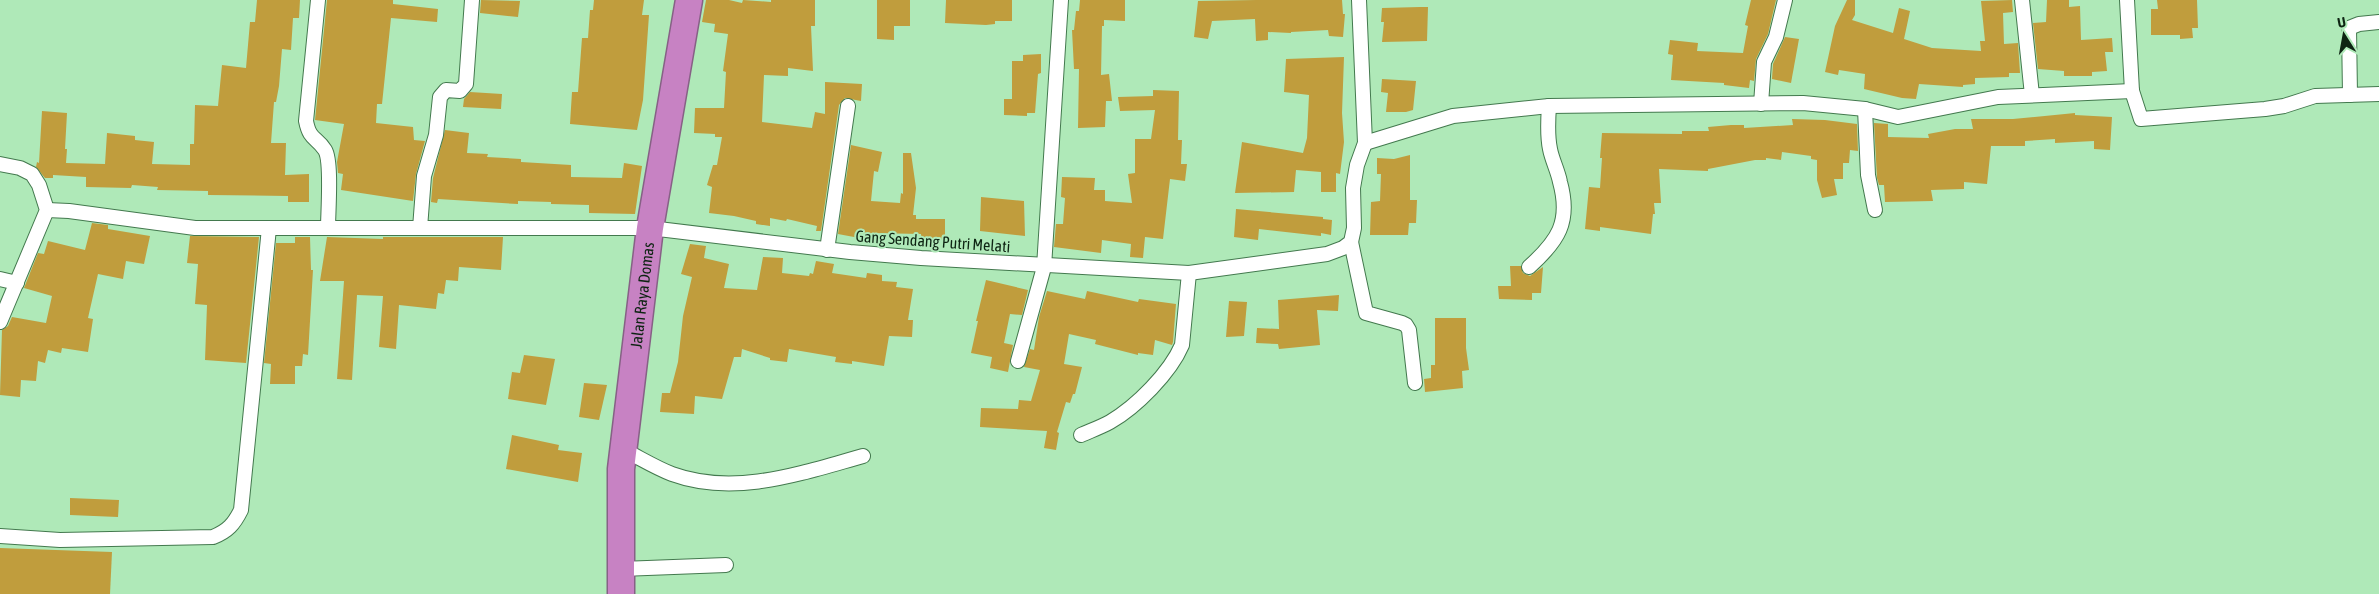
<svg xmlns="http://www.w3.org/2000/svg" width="2379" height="594" font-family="'Asap Condensed',sans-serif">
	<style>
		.building { fill: #c09d3d }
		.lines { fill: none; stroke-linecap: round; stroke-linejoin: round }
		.street-casing { stroke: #43794e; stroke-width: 16 }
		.highway-casing { stroke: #866185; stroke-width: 29 }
		.street { stroke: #fff; stroke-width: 14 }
		.highway { stroke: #c782c3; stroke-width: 26 }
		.labels { text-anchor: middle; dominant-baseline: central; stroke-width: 4; stroke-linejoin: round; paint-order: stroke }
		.street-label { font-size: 16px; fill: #0e2413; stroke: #afe9b8 }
	</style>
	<rect width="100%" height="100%" fill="#afe9b8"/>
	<g class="building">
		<path d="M257,0h43l-1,18h-6l-2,32 -9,-1 -3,37 -3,16h-2l-3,41h15l-1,32 24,-1v28h-21v-6l-80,-1v-4l-51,-1 1,-3 -26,-2 -1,3 -45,-1v-10l-33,-2v3h-8l-9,-11 1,-5 2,1 3,-52 25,2 -2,36h2l-1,14 39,1 2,-31 28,3v4l19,2 -2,22 38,1v-21h4l1,-39 23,1 4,-41 24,3 4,-46h5z"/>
		<path d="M327,0h66v4l45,5 -1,13 -46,-4 -9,86h-5l-1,19 37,4 1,13 11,1 -9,33 -3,27 -72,-11 2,-16 -5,-1 -1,-11 7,-38 -29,-4z"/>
		<path d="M481,0l39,1 -2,16 -38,-4z"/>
		<path d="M594,0h50l-2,15h7l-6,85 -6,30 -67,-6 2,-32h6l4,-54h6l2,-28h3z"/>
		<path d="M706,0h23l13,3 1,-3 28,2v-2h44v26h-4l2,45 -25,-3v8l-24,-1 -2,47 50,6 3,-16 10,2v-32l37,2 -1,17 -16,-3 -6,7 -18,126h-5l1,-5 -30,-7 -1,2 -16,-3v8l-14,-2v-3l-22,-5 -25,-3 3,-26 -5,-2 6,-20h4l5,-28h-7v-3l-21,-1 1,-25h29l2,-36 -3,-1 5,-37 -14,-2 1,-8 -13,-2z"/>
		<path d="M877,0h33v26h-16v14l-17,-1z"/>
		<path d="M946,0h66v21h-17v3l-9,1 -41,-2z"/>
		<path d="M1080,0h45v21l-21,-1v6h-2l-1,49 8,-1 3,27h-6l-1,26 -27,1 1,-59h-5l-2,-39h2l2,-19h3z"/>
		<path d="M1256,0h86l1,14h2l-2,23 -14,-1 -1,-6 -37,2v1l-23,-1v8l-12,1 -1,-22 -43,2 -4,18 -14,-2 4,-36z"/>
		<path d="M1751,0h25l-8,34 -12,25 -2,22 -4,-1 -1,8 -25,-3v-2l-53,-3 2,-25 -5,-1 2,-14 28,3 -1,8 46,2 5,-27 -3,-1z"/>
		<path d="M1847,0h8v15l-3,5 41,13 6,-25 11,3 -6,28 28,9 49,3 -1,-10h5l-4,-40 31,-1 1,12 -10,1 1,31 14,-1 2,30h-11v4l-34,1v6l-12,1v2l-44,-3 -3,15 -14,-1 -38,-9 1,-15 -26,-4 -1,5 -13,-3 10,-46z"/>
		<path d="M2047,0h22v7l11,-1 1,34 31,-2 1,14h-8l2,19 -15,1v4h-28v-5l-26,-2 -5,-46 13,-1z"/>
		<path d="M2157,0h40l1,28h-6l1,10 -13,1v-4h-29v-26h7z"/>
		<path d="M1420,7h8l-1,34 -45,1 2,-20h-3l1,-14z"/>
		<path d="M1785,37l14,2 -8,44 -19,-4 1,-15z"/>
		<path d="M1041,54v19l-3,1 -3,39h-8v3l-23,-1v-16h8v-38h11v-6z"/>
		<path d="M1344,57l-2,56 2,29 -4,32 -4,-1v19h-15v-20l-25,-2 -2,22 -59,1 7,-51 61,11 4,-15 2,-43 -25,-3 2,-33z"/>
		<path d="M1382,79l34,2 -3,29 -7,2h-20l2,-19 -7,-1z"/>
		<path d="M1153,90l26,1 -1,49h4l-1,24h6l-2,17 -15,-2 -7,60 -18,-2 -2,21 -13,-1 1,-13 -29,-4 -1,13 -47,-6 2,-23h7l2,-26 -4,-1 1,-20 33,1 -1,12h11v11l27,2 -4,-29 7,-1v-34h16l4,-29 -35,1 -2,-14 35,-1z"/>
		<path d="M470,92l32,2 -1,15 -38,-2 1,-8z"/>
		<path d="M2075,113v2l37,2 -2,33 -16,-1v-8l-39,2v-4l-30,2v5h-34l-4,38 -23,-2v7l-33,1 2,11 -48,1 -1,-17h-5l-2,-7 -3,-55 14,1v13l41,1 -1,-4 27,-5h18l-2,-10h42z"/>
		<path d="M1792,119l33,1 32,4 1,27 -8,-1 -1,13h-6v16h-9l3,16 -15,3 -5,-18v-20l-6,-1v-3l-29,-4 -1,8 -15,-2v2h-11l-47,9v2l-49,-2 2,34h-7l1,11h-2l-2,20 -51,-7v4l-15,-2 4,-42 11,1 2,-30h-2l2,-25 80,1v-3h27l-1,-4 23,-2h13v3l49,-3z"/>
		<path d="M445,130l24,3 -2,20 21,1 -1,3 34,2v3l50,3v12l51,1 2,-15 18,3 -7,48 -46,-1v-8l-38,-1v-2l-33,-1v3l-80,-5 -1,4 -6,-1 2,-24z"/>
		<path d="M851,145l31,7 -4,20 -4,-1 -3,30 29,2 1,-10 2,1v-41h8l5,35 -3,27h3v4h29v21h-24v-6l-50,-1 -1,7 -32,-6z"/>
		<path d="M1410,155v45h7l-1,23h-7l-1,12h-38l1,-33 9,-1 1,-27h-4v-16l17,1z"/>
		<path d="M981,197l43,4 1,35 -45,-5z"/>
		<path d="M1236,209l87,8v2l9,1 -1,15 -10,-2v3l-62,-7 -1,11 -24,-3z"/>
		<path d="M92,223l16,2v4l42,7 -6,28 -18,-3 -3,18 -25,-5 -10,44 5,1 -5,33 -26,-4 -1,5 -13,-3 -3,13 -7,-2 -2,20 -15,-1 -1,17 -20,-2 2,-65 6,-4 4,-9 34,6 6,-27 -28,-8 14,-35 6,1 4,-13 37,9z"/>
		<path d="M190,236l69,1 -13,126 -41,-3 2,-55 -12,-1 3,-40 -11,-1z"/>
		<path d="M295,237h15l1,33h2l-5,85 -5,-1 -1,12h-7v18h-25l1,-20 -7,-1 12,-120h19z"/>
		<path d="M327,237l56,2v-2h120l-2,33 -42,-3 -1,14 -12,-1 -2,14 -6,-1 -2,16 -37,-4 -3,44 -17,-2 4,-51 -26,-1 -5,85 -15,-1 7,-98h-24z"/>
		<path d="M690,244l16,2 -2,12 25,6 -5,24 33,2 6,-33 20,1 -1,15 27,3 1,-3 3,1 3,-13 18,3 -2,9 34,5 1,-5 15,2v6l15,1 -1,5 17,2 -5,31h5l-1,17 -23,-1 -5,30 -32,-5v3l-17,-2 1,-5 -47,-8 -2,13 -17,-2v-2l-28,-9 -1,8h-7l-12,42 -27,-3 -1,18 -34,-2 2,-19h8l8,-31 5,-46 9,-39 -11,-3z"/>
		<path d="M1510,266h11l2,7 7,3 13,-9 -2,26h-9v7l-33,-1 -1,-13h13z"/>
		<path d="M986,280l42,10 -6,25 -12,-1 -6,29 9,2 -5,27 -18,-4 2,-11 -21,-4 7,-32h-2z"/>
		<path d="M1047,291l38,8 2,-8 51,11 1,-3 37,5 -3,38 -1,3 -17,-5 -2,15 -15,-2v2l-43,-11 1,-4 -27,-6 -5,30 18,3 -7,27h-2l-3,9 -4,-1 -9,30 2,1 -3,17 -12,-2 3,-17 -67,-4 1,-19 37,1 1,-9 12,1 9,-31 -16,-3 6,-18 4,1 5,-33z"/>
		<path d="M1339,295l-1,16 -21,-1 3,35 -41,4 -1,-5 -22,-1 1,-15 22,1 -1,-29z"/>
		<path d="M1229,301l18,1 -3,34 -18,1z"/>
		<path d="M1435,318h31v30l3,22 -7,1 1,17 -38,4 -1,-13 7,-1v-13h4z"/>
		<path d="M524,355l31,4 -9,46 -38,-6 4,-27 8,1z"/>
		<path d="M584,383l23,2 -8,35 -20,-3z"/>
		<path d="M512,435l47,10 -1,5 24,3 -4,29 -72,-13z"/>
		<path d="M70,498l49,2 -1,17 -48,-2z"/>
		<path d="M0,548l112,4 -2,42h-110z"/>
	</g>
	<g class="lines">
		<g class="street-casing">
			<g id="street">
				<path d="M318,0l-12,121c4,20 10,15 19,29 7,11 3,63 3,78"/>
				<path d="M2022,0l10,95"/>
				<path d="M2127,0l5,91 9,28 124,-10 19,-3 31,-10 64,-2"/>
				<path d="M2350,95l-1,-67 10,-4 20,-2"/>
				<path d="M1761,104l3,-42 12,-25 9,-37"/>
				<path d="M1865,109l3,66 7,35"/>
				<path d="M1365,143l88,-27 96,-10 254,-3 62,6 33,8 100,-20 134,-6"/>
				<path d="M0,164l20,4 12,6 7,11 8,25 -47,112"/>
				<path d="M47,210l22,1 126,17h455l200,24 71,6 268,15 138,-19 16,-6 8,-6 3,-14 -1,-40 4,-23 8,-22 -6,-143"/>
				<path d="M420,228l4,-52 12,-41 4,-38 6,-7 14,1 6,-7 6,-84"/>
				<path d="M1351,242l15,71 36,10 4,2 3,5 6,53"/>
				<path d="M827,250l21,-144"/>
				<path d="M1529,267c29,-26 42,-45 31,-85 -2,-11 -8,-22 -10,-33 -3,-14 -2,-29 -1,-43"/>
				<path d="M0,279l17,4"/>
				<path d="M1018,361l26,-94 17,-267"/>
				<path d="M1081,435c9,-4 20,-8 29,-13 26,-15 60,-49 72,-77l7,-72"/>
				<path d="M624,450c16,8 32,18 48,24 63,23 130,-1 191,-18"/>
				<path d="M0,536l60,4 153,-3c15,-6 21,-13 28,-27l28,-282"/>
				<path d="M621,569l105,-4"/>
			</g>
		</g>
		<g class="highway-casing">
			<g id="highway">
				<path id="s1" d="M621,594v-125l29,-241 39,-228"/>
			</g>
		</g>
		<use href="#street" class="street"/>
		<use href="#highway" class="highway"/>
	</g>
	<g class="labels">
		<g class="street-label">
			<text transform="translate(933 241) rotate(4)">Gang Sendang Putri Melati</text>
			<text stroke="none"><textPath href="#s1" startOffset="300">Jalan Raya Domas</textPath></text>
		</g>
	</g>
	<g transform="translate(2344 35) rotate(349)" stroke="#afe9b8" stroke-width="4" paint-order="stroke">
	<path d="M0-4L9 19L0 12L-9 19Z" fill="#0e2413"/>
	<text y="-8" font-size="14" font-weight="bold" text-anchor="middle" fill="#0e2413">U</text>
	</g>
</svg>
